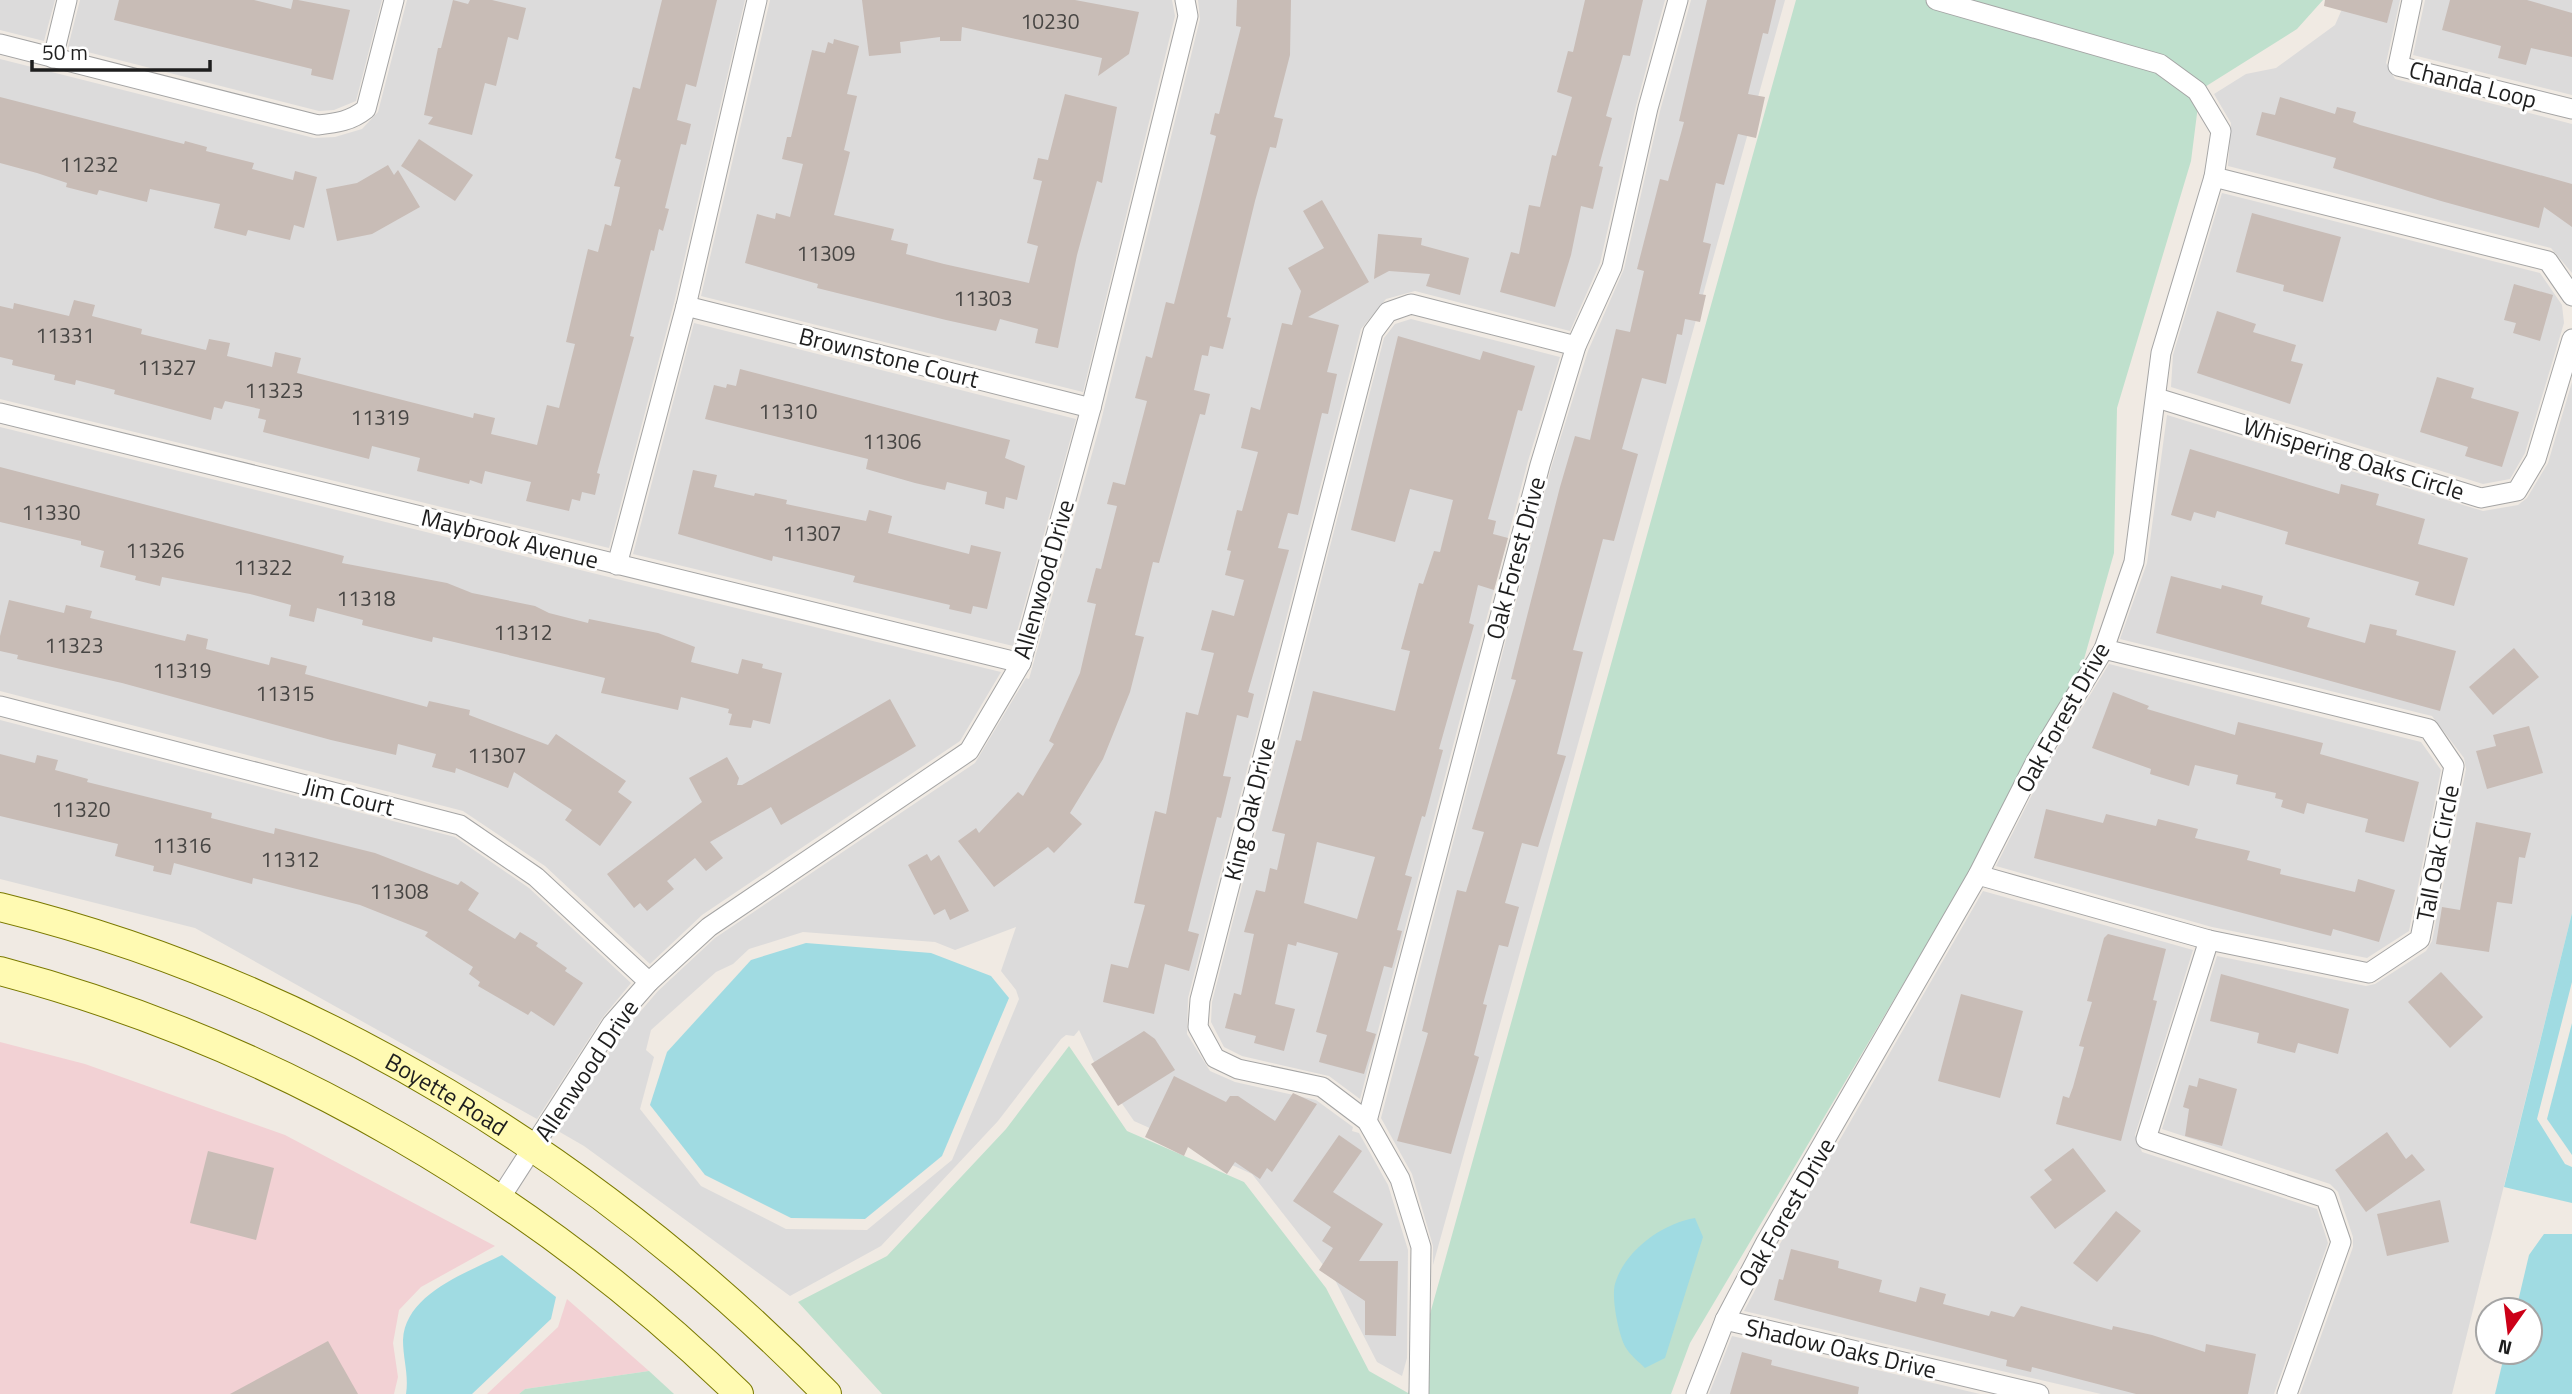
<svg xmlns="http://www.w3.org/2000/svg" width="2572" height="1394" font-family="'Titillium Web',sans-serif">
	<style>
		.residential { fill: #dcdbdb; fill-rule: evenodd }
		.commercial { fill: #f2d1d4 }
		.wetland { fill: #bfe0cd }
		.water { fill: #a0dbe2 }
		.building { fill: #c8bcb6; fill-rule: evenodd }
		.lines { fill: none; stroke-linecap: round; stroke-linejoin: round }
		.minor-casing { stroke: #a5a5a5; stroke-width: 21 }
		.secondary-casing { stroke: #7a7900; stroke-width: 30 }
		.minor { stroke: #fff; stroke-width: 19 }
		.secondary { stroke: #fffab2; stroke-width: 28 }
		.labels { text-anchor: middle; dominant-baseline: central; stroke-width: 6; stroke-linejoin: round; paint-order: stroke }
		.number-label { font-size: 21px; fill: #484644 }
		.street-label { font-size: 24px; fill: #1e1e1e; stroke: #fff }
	</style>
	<rect width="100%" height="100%" fill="#f0eae3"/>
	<g class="residential">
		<path d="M0,0h55l-11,41 -44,-11z"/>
		<path d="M80,0h302l-26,101 -22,9 -15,1 -251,-64z"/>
		<path d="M407,0h338l-71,303 -65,245 -609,-149v-340l314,79 21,-1 27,-8 16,-17z"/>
		<path d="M770,0h402l3,16 -92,376 -382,-96z"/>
		<path d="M1198,0h467l-29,106 -36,157 -30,68 -155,-40 -29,8 -25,30 -173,669 -1,36 23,37 25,11 81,18 37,27 -1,4 7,2 29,52 20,65 -1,108 -5,18 -25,-14 -42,-82 -83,-106 -118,-53 -38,-55 -17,-36 -5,6 -8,-1 -5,4 -63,82 -117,125 -91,50 -206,-150 -26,-15 64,-98 36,-42 57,-53 260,-175 51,-85 3,1 71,-254 100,-406zM1016,927l-15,44 15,19 3,9 -67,161 -85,70 -81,-1 -85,-43 -61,-77 14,-52 -8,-7 5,-20 65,-58 17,-8 16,-15 54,-17 132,10 20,8z"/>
		<path d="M1691,0h94l-352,1265v-19l-21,-72 -31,-56 170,-650 37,-117 36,-82 36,-158z"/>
		<path d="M2346,0h54l-14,63 9,16 177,45v149l-21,-25 -323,-82 3,-43 -17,-29 32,-20 30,-6 59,-43z"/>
		<path d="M2425,0h147v95l-159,-40z"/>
		<path d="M2222,193l318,80 22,32 2,18 -39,130 -15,26 -27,5 -312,-97 2,-32z"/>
		<path d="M1411,319l149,38 -32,104 -168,638 -31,-23 -87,-20 -18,-9 -13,-25 1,-20 172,-664 11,-14z"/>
		<path d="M694,323l382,96 -63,227 -380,-92z"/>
		<path d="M2572,382v531l-120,481h-152l53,-147v-10l-15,-45 -8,-8 -168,-55 55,-173 149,30 9,-2 51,-33 6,-10 34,-172 -2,-11 -32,-42 -312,-77 27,-76 20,-148 316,96 35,-6 9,-7 21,-35z"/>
		<path d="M0,427l625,154 376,91 -41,69 -258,174 -52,49 -105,-98 -82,-55 -463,-120z"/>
		<path d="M2109,664l312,78 20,28 -32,161 -42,27 -155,-31 -216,-61 50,-99z"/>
		<path d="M0,720l455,117 74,51 102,95 -28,34 -66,102 -342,-191 -195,-49z"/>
		<path d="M1983,891l210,59 -58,185 7,17 175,57 11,34 -54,151h-173l-357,-83 33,-62z"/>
		<path d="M1732,1336l248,58h-271z"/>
	</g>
	<g class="commercial">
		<path d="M0,1042l85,22 200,71 210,111 -74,41 -22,23 -6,33 5,34 -4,17h-394z"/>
		<path d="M567,1299l82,72 -124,18 -6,5h-32l71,-67z"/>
	</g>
	<g class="wetland">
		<path d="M1796,0h527l-26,29 -97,61 -9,71 -74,247 -3,145 -41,145 -383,645 -19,51h-789l-84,-92 89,-46 119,-127 63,-83 58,85 117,51 82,106 43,83 39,22z"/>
		<path d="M649,1371l25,23h-155l6,-5z"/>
	</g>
	<g class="water">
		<path d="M2572,913v69l-35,137 28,45 7,3v36l-68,-16z"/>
		<path d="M806,943l125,10 60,23 18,22 -67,158 -77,63 -74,-1 -86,-43 -55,-70 17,-53 84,-92z"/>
		<path d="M2572,1023v132l-25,-36z"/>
		<path d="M1695,1218l8,19 -38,121 -20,10c-6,-6 -15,-13 -19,-20 -7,-11 -15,-50 -11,-64 9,-33 48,-61 80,-66z"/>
		<path d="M2544,1234h28v160h-77l10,-42h25v-42h-14l13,-55z"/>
		<path d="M502,1255l54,42 -5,22 -79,75h-66c3,-19 -3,-35 -3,-54 2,-46 63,-67 99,-85z"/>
	</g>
	<g class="building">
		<path d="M119,0h135l37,9 2,-9h5l52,10 -17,70 -22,-5 1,-6 -198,-49z"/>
		<path d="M453,0l15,4 2,-4h22l34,8 -8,32 -10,-3 -12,49 -11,-3 -13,52 -44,-11 5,-7 -9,-2 14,-67h3z"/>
		<path d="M662,0h55l-21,87 -10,-3 -9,36 14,4 -5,21 -5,-1 -16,64 4,1 -6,22 -4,-2 -5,22 -3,-1 -21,86 4,1 -37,136 3,1 -5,21 -13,-3 -2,9 -8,-2 -3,12 -43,-10 5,-19 -46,-11 -3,13 -12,-4 -1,4 -52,-13 3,-13 -48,-12 -3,13 -106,-27 3,-12 -8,-2 2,-9 -35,-8 -3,8 -8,-2 -3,13 -97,-26 1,-4 -39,-10 -1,5 -21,-5 1,-5 -43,-10 1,-5 -13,-3v-51l13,3 1,-6 55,13 5,-16 21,5 -3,11 50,13 -1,5 65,16 3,-11 21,4 -3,13 45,11 3,-15 26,6 -4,15 176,45 1,-5 21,5 -4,16 46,11 10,-40 12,3 16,-64 -9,-2 22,-93 10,3 7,-28 6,2 9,-39 -6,-1 7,-26 -6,-2 18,-71 7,2z"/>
		<path d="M862,0h213l64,12 -10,42 -31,22 4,-18 -140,-31 -1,14h-21v-4l-40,5 1,11 -32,3z"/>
		<path d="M1237,0h54l-1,55 -16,62 9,2 -7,29 -6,-1 -15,54 -28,116 4,1 -8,31 -13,-3 -2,10 -6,-1 -8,35 16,4 -5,21 -5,-1 -41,149 -6,-1 -18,73 9,2 -14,55 -27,67 -33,54 12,11 -28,29 -6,-6 -54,40 -36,-46 18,-13 3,5 39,-41 5,4 31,-52 -5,-3 31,-68 16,-69 -9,-2 9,-34 5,1 16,-63 -10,-2 6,-22 12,3 22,-84 -12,-3 11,-42 6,2 14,-56 8,2 27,-106 15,-62 -6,-2 5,-21 4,1 22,-87 -5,-1z"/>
		<path d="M1585,0h58l-13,56 -7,-1 -17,61 6,2 -13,48 4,1 -10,42 -12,-3 -10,49 -16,52 -55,-15 11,-40 8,2 10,-49 11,2 12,-52 4,1 16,-59 -15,-5 11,-41 5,1z"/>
		<path d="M1707,0h69l-8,34 -5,-1 -15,61 17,3 -9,41 -18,-4 -14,51 -8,-2 -13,59 8,2 -12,50 7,1 -6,27 -15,-3 -3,16 -5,-1 -11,50 -24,-6 -20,71 16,5 -24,87 -11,-2 -30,111 10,2 -26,102 9,2 -28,91 -16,-4 -17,60 14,4 -11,40 -9,-2 -16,59 4,1 -13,50 5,2 -28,97 -54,-13 31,-108 -6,-2 35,-141 9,2 18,-60 -12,-3 44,-149 -5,-1 49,-192 15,-51 15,4 26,-111 14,3 14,-61 -7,-2 23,-90 8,2 16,-59 -5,-1z"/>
		<path d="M2325,0h68l-6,23 -63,-17z"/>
		<path d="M2450,0h77l45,13v44l-41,-9 -5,17 -28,-7 3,-12 -59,-16z"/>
		<path d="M834,39l25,7 -12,48 10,2 -13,54 6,2 -16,63 60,14 -3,11 17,4 -2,10 38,10 85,19 9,-37 -11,-3 15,-62 -9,-2 5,-21 10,2 17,-66 52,13 -15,76 -5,-2 -20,74 -19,93 -23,-5 3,-14 -38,-10 -4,12 -50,-11 -129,-32 1,-4 -73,-21 12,-49 18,5 1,-6 14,4 13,-53 -21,-5 5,-22h4l21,-87 13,3 3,-11 5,2z"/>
		<path d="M0,97l184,47 1,-3 22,6 -1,4 48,12 -2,6 41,11 2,-9 22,6 -13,51 -10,-3 -4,15 -42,-10 -2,6 -32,-8 6,-24 -70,-15 -3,13 -48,-12 -2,5 -31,-8 1,-4 -30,-10 -37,-10z"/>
		<path d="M2280,97l55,17 2,-7 19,5 -3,10 7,3 212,59v43l-28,-20 -5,21 -98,-27 -108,-33 3,-10 -80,-23 6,-23 13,3z"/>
		<path d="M419,139l54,36 -18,26 -54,-35z"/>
		<path d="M388,165l6,10 4,-5 22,37 -48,27 -35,7 -11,-52 31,-6z"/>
		<path d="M1322,200l47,82 -61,35 31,8 -12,47 10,2 -9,40 -6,-1 -24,102 -10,-2 -10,35 11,2 -41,142 6,2 -6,24 -11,-3 -14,61 8,1 -10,41 -4,-1 -29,114 11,3 -10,37 -24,-7 -11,50 -51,-12 8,-38 17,4 17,-63 -11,-2 21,-92 11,3 20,-102 12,3 16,-62 -13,-3 11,-40 22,6 10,-36 -19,-5 6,-24 -4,-1 10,-40 5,1 16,-59 -17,-4 10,-41 9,3 22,-87 10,2 9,-34 -13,-23 36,-20 -21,-37z"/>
		<path d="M2252,213l89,24 -18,65 -40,-11 1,-6 -48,-13z"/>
		<path d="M1378,234l44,4 -1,7 48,13 -9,37 -34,-9 4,-12 -41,-3 -15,8z"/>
		<path d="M2514,284l39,11 -13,46 -27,-8 3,-10 -12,-3z"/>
		<path d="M2217,311l39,13 -3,8 43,13 -5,16 12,3 -13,40 -93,-31z"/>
		<path d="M1398,336l82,24 3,-9 52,15 -13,45 -4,-1 -30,109 8,2 -3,13 15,4 -14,52 -16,-5 -9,38 5,2 -35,124 4,1 -18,67 -3,-1 -17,59 7,2 -15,53 5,1 -10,37 -8,-2 -18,65 10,3 -12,40 -45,-12 8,-27 -11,-3 22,-79 -41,-11 -1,4 -8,-2 -13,60 20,5 -11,42 -30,-8 2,-7 -31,-8 9,-35 7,2 13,-61 -10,-2 12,-42 9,2 5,-24 7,2 8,-36 -13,-3 24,-91 5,1 12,-50 82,20 15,-60 -9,-2 18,-66 4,1 11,-33 6,1 13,-52 -43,-11 -15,53 -44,-12zM1317,842l58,15 -18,62 -53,-16z"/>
		<path d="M740,369l270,71 -5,18 20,8 -8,34 -11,-3 -2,12 -19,-5 2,-12 -40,-10 -2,8 -30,-7 -49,-14 2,-10 -163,-40 9,-34 12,3 1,-4 9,2z"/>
		<path d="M2437,377l37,11 -3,10 48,14 -17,55 -37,-11 3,-9 -48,-15z"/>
		<path d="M2190,449l149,45 2,-10 38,10 -3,11 49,14 -7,25 50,14 -14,48 -39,-11 4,-13 -134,-38 3,-12 -71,-21 -2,7 -21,-6 -3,9 -20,-6z"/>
		<path d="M0,467l344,89 -2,7 105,20 25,10 63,13 14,7 39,10 1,-4 69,14 37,14 -4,15 47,12 4,-15 21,5 -1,4 20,5 -12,51 -17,-4 -2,8 -22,-3 3,-11 -4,-1 1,-4 -48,-12 -3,13 -77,-17 4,-15 -172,-41 -1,5 -70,-17 1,-5 -46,-12 -3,14 -25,-6 2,-11 -41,-11 -88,-17 -2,9 -25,-6 1,-4 -36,-9 4,-16 -23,-6v-4l-81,-19z"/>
		<path d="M693,470l24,5 -3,12 40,9 1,-3 32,7 -1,4 80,17 3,-11 23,6 -4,17 81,21 2,-9 30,7 -14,57 -14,-3 -2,8 -22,-5 1,-4 -97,-23 2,-6 -82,-20 -1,5 -94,-27z"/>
		<path d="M2171,576l50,13 1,-4 41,11 -2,8 49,14 -3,9 58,16 5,-19 27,6 -1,5 60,16 -16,60 -284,-78z"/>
		<path d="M9,600l55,13 2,-8 26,6 -2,7 95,23 2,-7 21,5 -2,10 63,16 2,-8 36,9 -2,8 122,33 2,-6 41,9 -1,5 79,30 8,-11 70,47 -8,11 14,10 -32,44 -35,-26 7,-10 -58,-38 -6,16 -52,-20 -1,5 -23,-6 4,-13 -38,-10 -2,11 -65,-15 -209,-57 -105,-24 1,-4 -18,-4v-15z"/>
		<path d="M2514,648l25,29 -46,38 -24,-28z"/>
		<path d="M2113,692l36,14 -2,3 88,26 3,-13 85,21 -3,11 99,28 -15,60 -39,-10 3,-13 -61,-16 -3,11 -23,-7 2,-7 -8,-2 1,-5 -40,-9 2,-9 -43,-10 -6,21 -39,-12 1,-5 -59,-21z"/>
		<path d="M890,699l26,47 -13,8 -122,71 -10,-18 -61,35 13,16 -17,13 -11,-13 -28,23 7,8 -27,22 -7,-8 -6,5 -27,-34 95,-72 -13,-24 38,-21 12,21 -2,7h5z"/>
		<path d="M2529,726l14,47 -56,16 -11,-38 20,-5 -3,-11z"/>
		<path d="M0,754l35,9 2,-8 21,5 -3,10 33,9 -1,3 125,31 -1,5 63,16 1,-6 100,25 83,32 3,-4 18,12 -11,17 47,29 5,-7 18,11 -2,3 31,22 -2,3 18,12 -29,43 -23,-15 -3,4 -50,-29 2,-4 -11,-8 4,-7 -48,-31 3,-4 -68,-27 -107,-27 -1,6 -78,-21 -3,12 -18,-4 1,-5 -39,-10 3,-12 -118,-28z"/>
		<path d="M2046,809l57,14 3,-9 50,12 2,-7 40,10 -3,9 55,13 -3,9 34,9 -1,5 75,18 3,-13 37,11 -16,52 -46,-13 -2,7 -39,-10 -258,-68z"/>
		<path d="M2476,822l55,11 -6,25 -6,-1 -7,47 -15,-2 -8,50 -53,-8 6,-37 18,3z"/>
		<path d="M927,854l4,7 8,-6 30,56 -19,9 -5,-11 -11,6 -26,-50z"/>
		<path d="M2108,934l58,15 -13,51 4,1 -36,140 -65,-17 7,-28 6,2 4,-11 11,-40 -5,-1 13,-44 -5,-1 17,-63z"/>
		<path d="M2441,972l42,45 -33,31 -42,-46z"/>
		<path d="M2221,974l128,35 -11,45 -40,-11 -3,10 -38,-10 2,-10 -49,-12z"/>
		<path d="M1961,994l62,17 -23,87 -62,-17z"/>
		<path d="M1144,1031l11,8 20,31 -57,36 -27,-42z"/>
		<path d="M1174,1076l52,26 4,-6h8l37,25 18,-28 24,11 -45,68 -5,-4 -7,11 -25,-17 -8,12 -39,-27 -4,9 -39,-19z"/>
		<path d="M2199,1078l38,11 -15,57 -37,-10 4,-27 -6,-2 6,-22 8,2z"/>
		<path d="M2387,1132l19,27 6,-5 13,16 -59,42 -31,-42z"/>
		<path d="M1339,1135l23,16 -29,41 50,32 -24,37h39l-2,75 -31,-1v-34l-46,-31 14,-22 -11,-7 9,-14 -38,-26z"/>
		<path d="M2073,1148l33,43 -51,38 -25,-32 22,-17 -8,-10z"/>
		<path d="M208,1151l66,17 -18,72 -66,-17z"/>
		<path d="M2440,1200l9,42 -62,14 -10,-42z"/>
		<path d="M2116,1211l25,20 -44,51 -24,-19z"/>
		<path d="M1791,1249l48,12 -1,7 44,12 -3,12 37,10 4,-15 26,7 -3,10 46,12 2,-5 23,6 7,-11 91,24 1,-4 39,9 53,17 1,-8 50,10 -8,40h-112l-104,-27 -1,5 -25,-6 1,-6 -233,-60 5,-21 4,1z"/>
		<path d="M328,1341l30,53h-128z"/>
		<path d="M1742,1352l30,8 -1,5 88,22 -1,7h-128z"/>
	</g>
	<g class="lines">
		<g class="minor-casing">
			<g id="minor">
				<path d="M2412,0l-14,66 174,43"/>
				<path d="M0,44l318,81c19,-2 33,-4 48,-16l28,-109"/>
				<path d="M53,58l14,-58"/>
				<path d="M2214,177l334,84 24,35"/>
				<path d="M686,306l405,102"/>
				<path d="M2157,398l324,100 36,-7 19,-32 36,-120"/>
				<path d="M0,413l1021,250"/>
				<path d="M617,565l69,-259 71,-306"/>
				<path d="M0,706l460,119 76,52 113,105"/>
				<path d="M1978,875l231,65 160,33 51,-34 34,-173 -25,-37 -325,-80"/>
				<path d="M2209,940l-63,199 180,59 15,44 -54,152"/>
				<path d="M1367,1121l173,-656 36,-119 36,-79 36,-159 30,-108"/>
				<path d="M499,1200l113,-176 37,-42 60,-55 260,-176 52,-88 70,-255 97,-392 -3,-16"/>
				<path d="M1725,1320l314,74"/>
				<path d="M1419,1394l2,-147 -21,-68 -33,-58 -45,-34 -84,-18 -23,-11 -17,-31 2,-27 173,-668 15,-20 23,-8 165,42"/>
				<path d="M1696,1394l29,-74 41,-78 212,-367 58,-114 68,-112 30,-87 27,-209 53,-176 7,-46 -24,-40 -37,-27 -224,-64"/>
			</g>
		</g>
		<g class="secondary-casing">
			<g id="secondary">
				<path id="s1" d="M0,907c315,77 602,257 827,487"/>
				<path d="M0,971c276,73 535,224 739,423"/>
			</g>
		</g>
		<use href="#minor" class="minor"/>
		<use href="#secondary" class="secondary"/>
	</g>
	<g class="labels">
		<g class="number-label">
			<text x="1050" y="21">10230</text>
			<text x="89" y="164">11232</text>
			<text x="826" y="253">11309</text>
			<text x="983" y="298">11303</text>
			<text x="65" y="335">11331</text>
			<text x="167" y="367">11327</text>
			<text x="274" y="390">11323</text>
			<text x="788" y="411">11310</text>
			<text x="380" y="417">11319</text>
			<text x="892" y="441">11306</text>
			<text x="51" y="512">11330</text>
			<text x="812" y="533">11307</text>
			<text x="155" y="550">11326</text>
			<text x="263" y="567">11322</text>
			<text x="366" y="598">11318</text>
			<text x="523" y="632">11312</text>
			<text x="74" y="645">11323</text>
			<text x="182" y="670">11319</text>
			<text x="285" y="693">11315</text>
			<text x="497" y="755">11307</text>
			<text x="81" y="809">11320</text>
			<text x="182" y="845">11316</text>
			<text x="290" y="859">11312</text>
			<text x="399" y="891">11308</text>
		</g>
		<g class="street-label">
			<text transform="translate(2473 84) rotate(14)">Chanda Loop</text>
			<text transform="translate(889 357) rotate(14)">Brownstone Court</text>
			<text transform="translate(2354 458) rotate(17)">Whispering Oaks Circle</text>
			<text transform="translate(510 538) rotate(14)">Maybrook Avenue</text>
			<text transform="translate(1515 558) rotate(-75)">Oak Forest Drive</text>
			<text transform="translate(1043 579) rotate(-74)">Allenwood Drive</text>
			<text transform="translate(2062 717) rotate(-61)">Oak Forest Drive</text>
			<text transform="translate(349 796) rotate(14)">Jim Court</text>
			<text transform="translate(1249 809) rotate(-76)">King Oak Drive</text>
			<text transform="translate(2437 853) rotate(-79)">Tall Oak Circle</text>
			<text transform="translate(586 1070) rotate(-56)">Allenwood Drive</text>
			<text stroke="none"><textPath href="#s1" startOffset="486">Boyette Road</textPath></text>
			<text transform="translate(1786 1212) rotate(-60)">Oak Forest Drive</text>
			<text transform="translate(1841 1348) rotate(13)">Shadow Oaks Drive</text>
		</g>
	</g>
	<g transform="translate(2509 1331) rotate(194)"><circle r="33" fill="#ffffff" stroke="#a5a5a5" stroke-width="2"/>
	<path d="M0-5L12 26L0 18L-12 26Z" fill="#cc0018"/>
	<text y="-10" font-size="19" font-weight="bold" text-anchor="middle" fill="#1e1e1e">N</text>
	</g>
	<path d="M32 60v10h178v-10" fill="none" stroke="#1e1e1e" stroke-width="3.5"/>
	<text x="42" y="60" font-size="21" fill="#1e1e1e" stroke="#ffffff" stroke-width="5" paint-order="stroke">50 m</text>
</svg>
